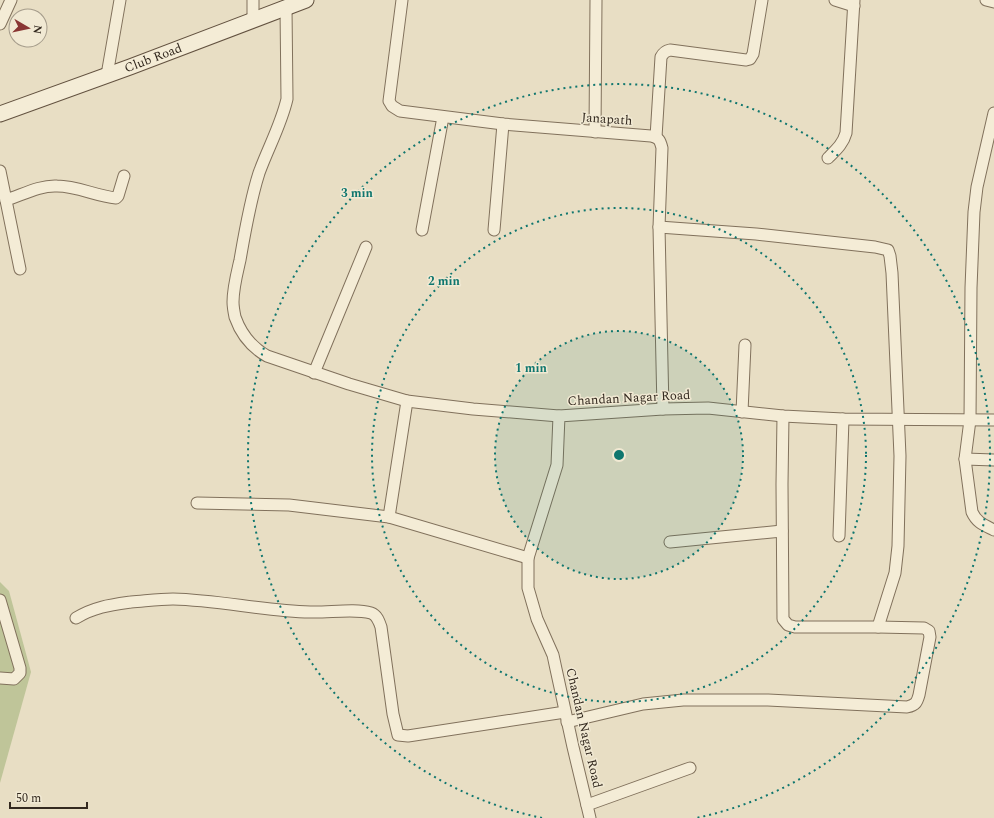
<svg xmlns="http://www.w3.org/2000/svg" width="994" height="818" font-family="Spectral,serif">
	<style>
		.green { fill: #bfc599 }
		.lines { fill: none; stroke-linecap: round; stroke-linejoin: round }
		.street-casing { stroke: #81715c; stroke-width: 13 }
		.secondary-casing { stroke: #635240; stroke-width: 17 }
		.street { stroke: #f4ecd6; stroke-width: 11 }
		.secondary { stroke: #f4ecd6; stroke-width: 15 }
		.ring { fill: none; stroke: #0f766e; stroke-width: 2; stroke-dasharray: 2 4 }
		.labels { text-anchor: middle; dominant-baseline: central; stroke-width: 3; stroke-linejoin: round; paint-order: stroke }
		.street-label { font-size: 13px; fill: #33291f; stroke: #f1e9d3 }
		.centre { fill: #0f766e; stroke: #f1e9d3; stroke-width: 2 }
		.ring-label { font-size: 12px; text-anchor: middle; font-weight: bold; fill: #0f766e; stroke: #f1e9d3; stroke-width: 3; stroke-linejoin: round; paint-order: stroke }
	</style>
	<rect width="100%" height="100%" fill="#e8dec4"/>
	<path class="green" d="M0,582l9,9 22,81 -31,111z"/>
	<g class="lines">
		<g class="street-casing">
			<g id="street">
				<path d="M402,0l-13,101 3,5 8,5 103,13 148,12c8,2 9,4 11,12l-3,79 4,182"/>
				<path d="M835,0l19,6"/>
				<path d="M986,0l8,2"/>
				<path d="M286,8l1,91c-6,26 -19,49 -28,74 -9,28 -14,58 -19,87 -3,13 -7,28 -7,42 0,4 1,10 2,15 6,17 16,30 32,39l82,28 58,17 66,8 86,7"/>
				<path d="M253,20v-20"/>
				<path d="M0,24l11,-24"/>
				<path d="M107,75l13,-75"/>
				<path d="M994,113l-17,74 -3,25 -3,76 -1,132 -5,39 7,53c5,11 12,13 22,18"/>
				<path d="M595,132l1,-132"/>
				<path d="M656,137l5,-80c2,-4 4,-6 9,-7l76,10 4,-1 3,-5 9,-54"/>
				<path d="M828,158c8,-8 15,-14 18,-25l8,-133"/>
				<path d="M0,171l20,98"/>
				<path d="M6,200c16,-5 34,-15 51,-14 20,0 39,10 59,12l2,-2 6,-20"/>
				<path d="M659,227l97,7 119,13 13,3 2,6 2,17 8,183 -2,90 -3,27 -17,54h-83l-7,-2 -5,-6 -1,-135 1,-68"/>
				<path d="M422,230l21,-113"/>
				<path d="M494,230l9,-106"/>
				<path d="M314,373l52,-126"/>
				<path d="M742,412l3,-67"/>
				<path d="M965,459l29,1"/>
				<path d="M197,503l92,2 100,12 139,41"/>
				<path d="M389,517l18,-116"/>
				<path d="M839,536l4,-117"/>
				<path d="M670,542l112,-11"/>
				<path d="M0,600l20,68v5l-6,6 -14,-1"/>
				<path d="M76,618c18,-11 34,-13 55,-16 14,-1 28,-3 42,-3 46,1 91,12 137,13 17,1 45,-4 61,1 6,2 8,8 10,14l12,87 5,21 10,1 157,-24"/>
				<path d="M567,722l76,-18 40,-4h85l139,7c9,-2 10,-5 12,-12l11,-58 -1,-6 -5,-3 -46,-1"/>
				<path d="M587,805l103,-37"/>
				<path d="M590,818l-17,-71 -17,-78 -3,-14 -16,-36 -9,-31v-30l29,-93 2,-49 104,-7 45,-1 75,8 60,3 151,1"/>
			</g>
		</g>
		<g class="secondary-casing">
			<g id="secondary">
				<path id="s1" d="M0,114l130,-47 176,-67"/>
			</g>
		</g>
		<use href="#street" class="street"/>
		<use href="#secondary" class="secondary"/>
	</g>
	<circle cx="619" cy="455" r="124" fill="#0f766e" fill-opacity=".12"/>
	<g class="ring">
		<circle cx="619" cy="455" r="124"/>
		<circle cx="619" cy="455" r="247"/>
		<path d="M542 818A371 371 0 1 1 696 818"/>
	</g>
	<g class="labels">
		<g class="street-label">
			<text stroke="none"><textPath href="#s1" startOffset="163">Club Road</textPath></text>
			<text transform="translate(607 119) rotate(4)">Janapath</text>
			<text transform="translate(629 398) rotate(-3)">Chandan Nagar Road</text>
			<text transform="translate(584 728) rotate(77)">Chandan Nagar Road</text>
		</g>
	</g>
	<circle cx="619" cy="455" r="6" class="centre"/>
	<g class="ring-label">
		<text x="357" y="197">3 min</text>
		<text x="444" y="285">2 min</text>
		<text x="531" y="372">1 min</text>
	</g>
	<g transform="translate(28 28) rotate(99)"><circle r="19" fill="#f1e9d3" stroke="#a59c8b"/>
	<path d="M0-3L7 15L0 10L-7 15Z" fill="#893533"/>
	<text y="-6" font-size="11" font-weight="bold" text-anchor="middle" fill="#33291f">N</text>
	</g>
	<path d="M10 802v6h77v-6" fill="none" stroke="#33291f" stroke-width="2"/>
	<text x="16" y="802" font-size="12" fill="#33291f" stroke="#f1e9d3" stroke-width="3" paint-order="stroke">50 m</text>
</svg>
